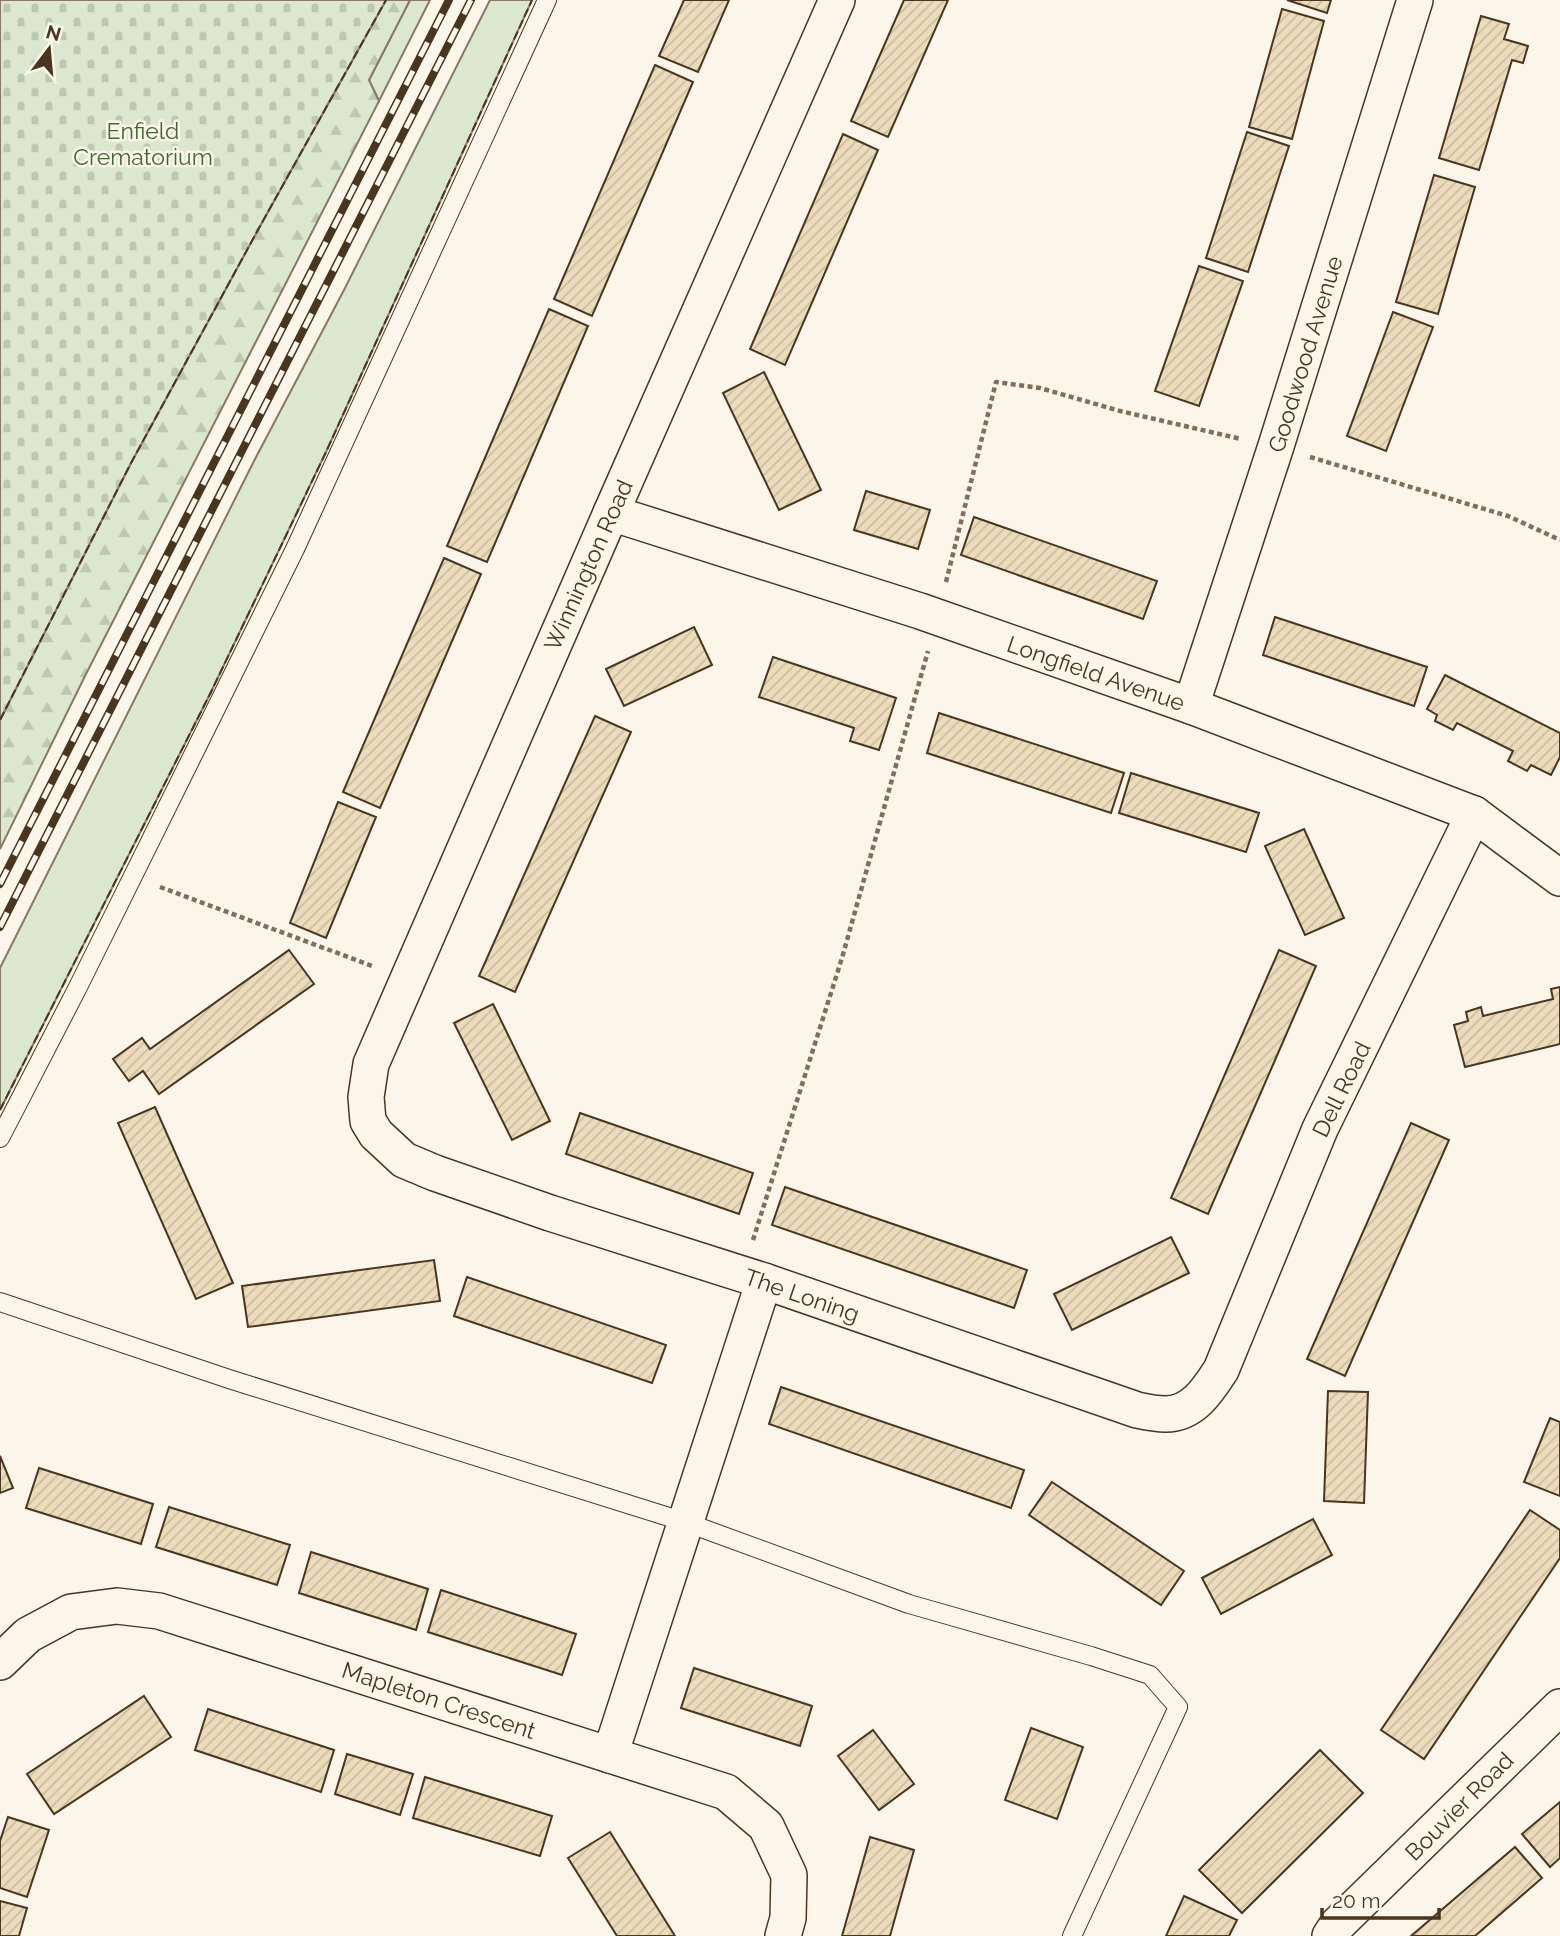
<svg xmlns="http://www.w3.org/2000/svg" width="1560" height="1936" font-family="Raleway,sans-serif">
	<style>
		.green { fill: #dce7d0; stroke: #887966; stroke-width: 2 }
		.forest { fill: url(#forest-firs); stroke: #887966; stroke-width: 2 }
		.cemetery { fill: url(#cemetery-stones); stroke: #887966; stroke-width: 2 }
		.building { fill: url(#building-hatch); stroke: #4a3520; stroke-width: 2 }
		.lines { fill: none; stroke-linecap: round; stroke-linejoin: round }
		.lane-casing { stroke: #4a3520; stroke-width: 20 }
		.street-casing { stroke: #4a3520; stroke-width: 38 }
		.path { stroke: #7f6f5c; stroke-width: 4.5; stroke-dasharray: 5 3.5; stroke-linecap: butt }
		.lane { stroke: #fbf6e9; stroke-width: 18 }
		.street { stroke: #fbf6e9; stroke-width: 35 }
		.rail-casing { stroke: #4a3520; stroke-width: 8 }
		.rail { stroke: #fbf6e9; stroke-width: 5; stroke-dasharray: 16; stroke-linecap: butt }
		.fence { stroke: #4a3520; stroke-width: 2; stroke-dasharray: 9 3.5; stroke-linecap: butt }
		.labels { text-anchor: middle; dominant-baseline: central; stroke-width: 5; stroke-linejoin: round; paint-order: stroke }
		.park-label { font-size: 23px; fill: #436837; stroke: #fbf6e9 }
		.street-label { font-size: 23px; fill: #4a3520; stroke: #fbf6e9 }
	</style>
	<defs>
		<pattern id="forest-firs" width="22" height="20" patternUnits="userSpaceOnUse" patternTransform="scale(1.75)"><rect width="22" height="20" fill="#dce7d0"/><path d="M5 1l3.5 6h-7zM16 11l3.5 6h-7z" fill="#bec7b2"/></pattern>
		<pattern id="cemetery-stones" width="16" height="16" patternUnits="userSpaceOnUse" patternTransform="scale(1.75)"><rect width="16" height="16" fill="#dce7d0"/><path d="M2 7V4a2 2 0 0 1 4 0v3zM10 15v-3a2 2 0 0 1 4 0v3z" fill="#bec7b2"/></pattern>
		<pattern id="building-hatch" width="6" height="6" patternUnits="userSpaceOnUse" patternTransform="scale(1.75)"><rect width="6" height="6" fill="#ecdcbc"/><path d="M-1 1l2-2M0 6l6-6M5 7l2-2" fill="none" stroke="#ccbda1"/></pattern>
	</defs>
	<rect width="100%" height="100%" fill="#fbf6e9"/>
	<g class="green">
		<path d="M410,0h20l-51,101 -10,-21z"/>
		<path d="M490,0h42l-206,452 -115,240 -211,418v-142l254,-507 90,-171z"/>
	</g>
	<path class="forest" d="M386,0h24l-41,80 10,21 -294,575 -85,173v-129l131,-257 128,-235z"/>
	<path class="cemetery" d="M0,0h386l-127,228 -128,235 -131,257z"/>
	<g class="building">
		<path d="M684,0h45l-31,72 -39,-16z"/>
		<path d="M904,0h44l-60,137 -37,-16z"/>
		<path d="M1287,0h44l-4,13z"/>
		<path d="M1282,9l42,12 -32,118 -43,-12z"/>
		<path d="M1481,16l28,8 -5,15 24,7 -5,17 -11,-3 -33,110 -40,-12z"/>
		<path d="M655,65l38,17 -101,234 -38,-17z"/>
		<path d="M1247,132l42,14 -41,126 -42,-14z"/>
		<path d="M843,134l35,16 -93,215 -35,-16z"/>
		<path d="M1434,175l41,12 -37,127 -42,-12z"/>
		<path d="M1199,266l44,15 -44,125 -44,-15z"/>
		<path d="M549,309l39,17 -101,236 -40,-16z"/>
		<path d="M1393,312l40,15 -47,124 -39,-15z"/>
		<path d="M764,372l57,118 -42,20 -56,-117z"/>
		<path d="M866,491l64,19 -12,39 -64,-19z"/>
		<path d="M974,517l183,64 -14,38 -182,-64z"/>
		<path d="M444,558l37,16 -101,234 -37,-16z"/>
		<path d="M1275,617l152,50 -13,39 -151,-51z"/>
		<path d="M694,627l18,38 -88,41 -18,-37z"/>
		<path d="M773,657l123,41 -17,52 -29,-9 4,-13 -95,-31z"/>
		<path d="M1445,675l115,58v24l-9,18 -20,-10 -4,6 -19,-10 5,-10 -56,-28 -4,7 -18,-9 2,-6 -10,-6z"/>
		<path d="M939,713l185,60 -13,40 -184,-60z"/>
		<path d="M595,716l36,16 -116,260 -36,-16z"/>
		<path d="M1131,773l128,40 -13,39 -127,-39z"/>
		<path d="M338,802l38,15 -50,121 -36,-15z"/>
		<path d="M1304,829l40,89 -39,17 -40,-89z"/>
		<path d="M289,950l25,34 -155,110 -16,-23 -14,10 -16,-22 29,-21 8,11z"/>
		<path d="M1279,950l37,16 -108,248 -37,-16z"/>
		<path d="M1560,987v57l-95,23 -11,-42 14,-4 -2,-9 15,-5 2,9 70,-17 -2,-10z"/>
		<path d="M493,1004l57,117 -38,19 -58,-117z"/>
		<path d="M155,1107l78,176 -37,16 -78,-176z"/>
		<path d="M580,1113l173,60 -14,41 -173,-60z"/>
		<path d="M1411,1123l38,17 -104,236 -38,-17z"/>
		<path d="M785,1187l242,83 -13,38 -242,-83z"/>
		<path d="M1171,1237l18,36 -117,57 -18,-36z"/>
		<path d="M434,1260l6,41 -192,26 -6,-41z"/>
		<path d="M467,1277l199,68 -14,38 -198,-67z"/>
		<path d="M781,1387l243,83 -13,38 -242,-84z"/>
		<path d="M1328,1391l40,1 -4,111 -40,-2z"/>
		<path d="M1550,1418l10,4v74l-36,-14z"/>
		<path d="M0,1456l13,32 -13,5z"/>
		<path d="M39,1468l114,36 -12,40 -115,-36z"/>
		<path d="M1052,1482l132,89 -23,34 -132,-90z"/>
		<path d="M169,1507l121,38 -13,40 -121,-38z"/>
		<path d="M1530,1510l30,20v28l-136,201 -43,-29z"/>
		<path d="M1313,1519l19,36 -111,59 -19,-36z"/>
		<path d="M311,1552l117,37 -12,41 -117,-37z"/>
		<path d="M441,1590l135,44 -14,41 -134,-43z"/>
		<path d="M694,1668l118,38 -12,40 -119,-38z"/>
		<path d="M144,1696l27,41 -117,77 -27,-40z"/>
		<path d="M208,1709l126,41 -13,42 -126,-42z"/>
		<path d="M1031,1728l52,19 -26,72 -52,-19z"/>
		<path d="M873,1730l41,54 -35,26 -41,-54z"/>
		<path d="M1320,1750l43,43 -121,120 -43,-43z"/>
		<path d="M347,1754l66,20 -13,41 -65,-21z"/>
		<path d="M425,1777l127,39 -12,40 -127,-38z"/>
		<path d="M1560,1802v56l-10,9 -28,-33z"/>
		<path d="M8,1817l41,13 -22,67 -27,-9v-47z"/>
		<path d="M610,1832l65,104h-58l-49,-78z"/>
		<path d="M870,1837l44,13 -24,86h-48z"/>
		<path d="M1515,1847l27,31 -67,58h-64z"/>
		<path d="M1184,1896l53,24 -8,16h-63z"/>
		<path d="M0,1901l27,7 -8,28h-19z"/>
	</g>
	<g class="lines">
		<g class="lane-casing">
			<g id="lane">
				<path d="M0,1138l78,-151 217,-438 252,-549"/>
				<path d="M0,1302l229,77 456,143 224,82 182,52 59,19 28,32 -106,229"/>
			</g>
		</g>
		<g class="street-casing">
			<g id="street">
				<path d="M837,0l-226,513 -240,551 -5,33 2,24 8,13 28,26 31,13 115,40 214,68 373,129c9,2 19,4 29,4 27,0 42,-24 55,-44l99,-241 154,-315"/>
				<path d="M611,513l309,98 271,95 283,108 86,64"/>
				<path d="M1191,706l85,-260 139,-446"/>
				<path d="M0,1662l28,-27 43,-23 46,-6 42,5 567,181 40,34 23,49 -1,43 -5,18"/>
				<path d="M610,1755l154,-474"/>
				<path d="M1330,1936l8,-12 222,-217"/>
			</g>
		</g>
		<g class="path">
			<path d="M1310,457l198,59 52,24"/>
			<path d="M946,582l50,-200 44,6 80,23 121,28"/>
			<path d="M160,887l215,80"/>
			<path d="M753,1240l89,-282 86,-307"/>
		</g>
		<use href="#lane" class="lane"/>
		<use href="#street" class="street"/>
		<g class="rail-casing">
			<g id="rail">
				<path d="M0,884l449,-884"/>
				<path d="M0,927l471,-927"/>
			</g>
		</g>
		<use href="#rail" class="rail"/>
		<g class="fence">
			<path d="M0,720l131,-257 128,-235 127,-228"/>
			<path d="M0,1110l211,-418 115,-240 206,-452"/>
		</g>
	</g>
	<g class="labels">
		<g class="park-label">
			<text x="143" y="130">Enfield<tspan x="143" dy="26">Crematorium</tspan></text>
		</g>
		<g class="street-label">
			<text transform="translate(1305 354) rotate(-73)">Goodwood Avenue</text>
			<text transform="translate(588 565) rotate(-66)">Winnington Road</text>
			<text transform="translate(1096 673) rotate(19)">Longfield Avenue</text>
			<text transform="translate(1341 1089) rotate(-64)">Dell Road</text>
			<text transform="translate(802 1295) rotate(19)">The Loning</text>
			<text transform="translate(439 1700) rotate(18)">Mapleton Crescent</text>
			<text transform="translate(1459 1806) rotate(-45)">Bouvier Road</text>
		</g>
	</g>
	<g transform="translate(49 49) rotate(16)" stroke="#fbf6e9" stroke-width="5" paint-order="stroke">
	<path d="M0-5L12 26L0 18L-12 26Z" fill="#4a3520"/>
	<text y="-10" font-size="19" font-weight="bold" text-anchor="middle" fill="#4a3520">N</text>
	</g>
	<path d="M1322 1908v10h117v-10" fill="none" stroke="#4a3520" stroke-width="3.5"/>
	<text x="1332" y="1908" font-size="21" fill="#4a3520" stroke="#fbf6e9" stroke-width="5" paint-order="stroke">20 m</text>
</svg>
